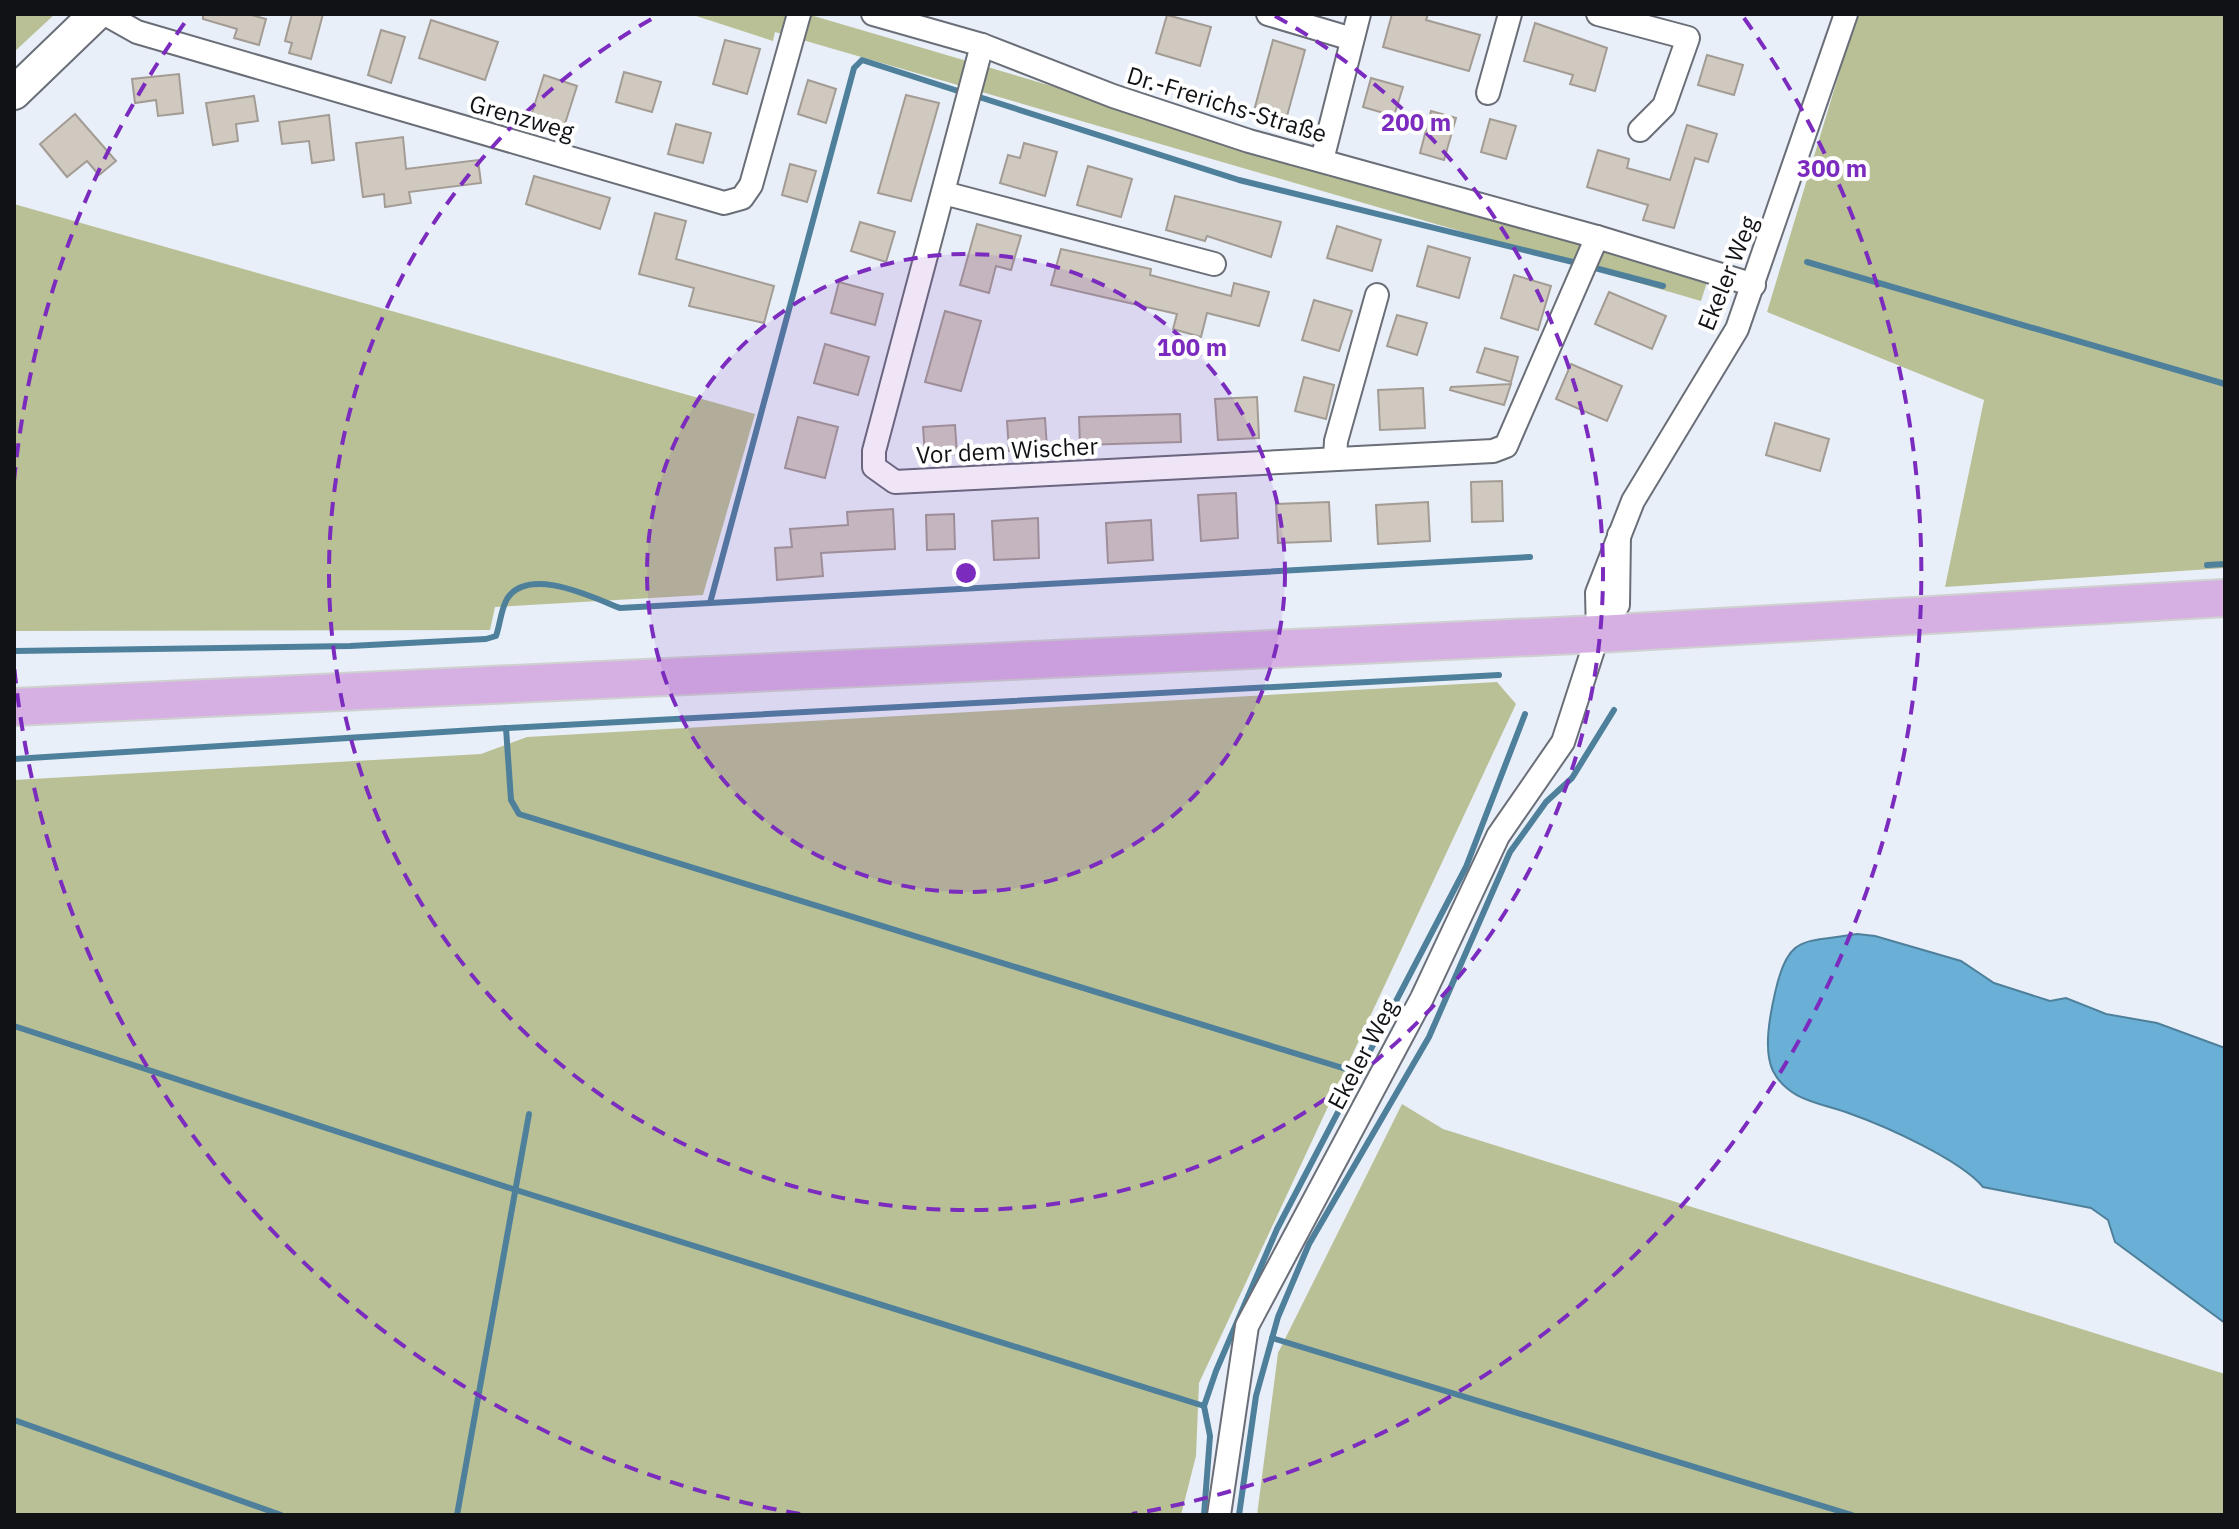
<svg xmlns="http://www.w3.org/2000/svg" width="2239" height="1529" font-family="'IBM Plex Sans',sans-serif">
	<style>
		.green { fill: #b9c096 }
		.water { fill: #6aafd5; stroke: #4f809b; stroke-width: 2 }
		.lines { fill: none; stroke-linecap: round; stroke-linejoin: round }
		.stream { stroke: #4f809b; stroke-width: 6 }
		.building { fill: #d0c9c0; stroke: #a39c94; stroke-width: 2 }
		.street-casing { stroke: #696e77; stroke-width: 26 }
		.secondary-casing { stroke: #696e77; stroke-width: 36 }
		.primary-casing { stroke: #cfd0d0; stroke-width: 40 }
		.street { stroke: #fff; stroke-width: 22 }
		.secondary { stroke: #fff; stroke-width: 32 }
		.primary { stroke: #d7b0e3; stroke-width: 36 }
		.ring { fill: none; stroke: #7b2cbf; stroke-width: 4; stroke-dasharray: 14 10 }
		.labels { text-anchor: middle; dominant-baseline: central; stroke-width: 8; stroke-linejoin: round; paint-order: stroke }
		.street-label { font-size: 24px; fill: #101215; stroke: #fff }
		.centre { fill: #7b2cbf; stroke: #fff; stroke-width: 4 }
		.ring-label { font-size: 24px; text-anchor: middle; font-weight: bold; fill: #7b2cbf; stroke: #fff; stroke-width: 8; stroke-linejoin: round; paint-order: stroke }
	</style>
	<rect width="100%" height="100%" fill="#e9eff9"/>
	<g class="green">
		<path d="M14,14h41l-41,38z"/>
		<path d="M690,14h117l901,265 -7,22 -926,-269 -2,9z"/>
		<path d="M1857,14h368v554l-280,19 39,-187 -217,-88z"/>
		<path d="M14,204l741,210 -52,181 -208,12 -5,23 -476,1z"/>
		<path d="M1497,682l19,22 -317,679 -3,73 -15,59h-1167v-735l467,-26 46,-17z"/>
		<path d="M1402,1104l41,25 782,245v141h-968l21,-162z"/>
	</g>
	<path class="water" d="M1857,934l18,2 86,25 33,22 56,18 16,-3 40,16 51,9 68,25v275l-110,-81 -7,-22 -17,-12 -108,-21c-22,-27 -98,-61 -132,-73 -28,-11 -62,-12 -78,-43 -10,-21 -3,-56 2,-78 13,-60 29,-50 82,-59z"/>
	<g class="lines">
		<g class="stream">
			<path d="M976,96l263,84 342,84"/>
			<path d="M1807,262l418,122"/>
			<path d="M1595,268l68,18"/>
			<path d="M2207,565l18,-1"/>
			<path d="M710,603l144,-535 8,-8 96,31"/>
			<path d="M14,651l336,-5 136,-7 10,-3c4,-11 5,-27 11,-37 21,-34 87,-1 113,9l910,-51"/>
			<path d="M506,728l993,-53"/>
			<path d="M14,759l492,-31 5,72 8,14 840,259"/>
			<path d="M14,1026l502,164 688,216"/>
			<path d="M1272,1338l580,177"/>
			<path d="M14,1420l267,95"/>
			<path d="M457,1515l72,-401"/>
			<path d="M1204,1515l6,-79 -6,-30 12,-35 61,-142 189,-362 59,-153"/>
			<path d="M1239,1515l17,-119 22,-79 31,-73 120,-207 81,-185 36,-50 26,-24 42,-68"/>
		</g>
	</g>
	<g class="building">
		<path d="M203,14h45l18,5 -7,26 -25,-7 3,-9 -34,-10z"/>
		<path d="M292,14h31l-12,45 -22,-6 3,-10 -7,-2z"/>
		<path d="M1392,14h36l-2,6 54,15 -11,36 -86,-24z"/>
		<path d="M1167,15l44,12 -11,39 -44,-13z"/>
		<path d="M431,20l67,22 -13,38 -66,-22z"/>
		<path d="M1535,23l72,25 -12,43 -25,-7 3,-9 -49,-14z"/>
		<path d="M381,30l24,7 -14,46 -23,-8z"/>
		<path d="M725,40l35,9 -13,45 -34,-10z"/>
		<path d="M1273,40l32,10 -18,66 -32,-9z"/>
		<path d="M1707,55l36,10 -9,30 -36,-10z"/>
		<path d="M624,72l37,10 -9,30 -36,-10z"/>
		<path d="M179,74l4,39 -25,3 -2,-16 -21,3 -3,-24z"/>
		<path d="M544,75l33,11 -14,44 -33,-11z"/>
		<path d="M1371,78l32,9 -9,29 -31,-9z"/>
		<path d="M808,80l28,9 -10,34 -28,-9z"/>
		<path d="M906,95l33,8 -28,98 -33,-8z"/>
		<path d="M254,96l4,25 -22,3 2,17 -25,4 -7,-42z"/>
		<path d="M1431,111l25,7 -12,42 -24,-7z"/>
		<path d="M75,114l41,47 -17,14 -12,-14 -20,16 -27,-33z"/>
		<path d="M329,115l5,45 -22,3 -3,-22 -27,3 -3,-22z"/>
		<path d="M1490,119l26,7 -10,33 -25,-7z"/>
		<path d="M676,124l35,9 -8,30 -35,-9z"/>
		<path d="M1687,125l30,9 -9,28 -13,-4 -21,70 -31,-8 5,-15 -61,-18 11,-37 31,9 -2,9 43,12z"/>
		<path d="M403,137l3,32 72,-9 3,23 -72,9 2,11 -26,4 -1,-13 -21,3 -7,-54z"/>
		<path d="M1024,143l33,9 -12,44 -45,-13 8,-28 12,3z"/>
		<path d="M790,164l26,7 -9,31 -25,-7z"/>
		<path d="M1088,166l44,13 -11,38 -44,-12z"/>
		<path d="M534,176l76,22 -10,31 -74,-25z"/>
		<path d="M1175,196l106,26 -10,35 -64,-21 -2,5 -39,-11z"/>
		<path d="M655,213l31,8 -10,38 98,27 -10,37 -75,-17 5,-18 -55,-14z"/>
		<path d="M860,222l35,10 -9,30 -35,-11z"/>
		<path d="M977,224l44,12 -10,34 -15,-4 -7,27 -29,-8z"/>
		<path d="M1337,226l44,14 -9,31 -45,-13z"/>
		<path d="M1428,246l42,12 -11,40 -42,-12z"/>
		<path d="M1061,249l90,20 -1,6 81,21 3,-13 35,9 -10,34 -52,-13 -6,24 -28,-8 4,-15 -126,-29z"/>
		<path d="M1514,275l37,11 -13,44 -37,-12z"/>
		<path d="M839,282l44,12 -8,31 -44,-12z"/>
		<path d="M1609,292l57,24 -14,33 -57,-25z"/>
		<path d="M1314,300l38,11 -13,40 -37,-11z"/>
		<path d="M945,311l36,10 -20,70 -36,-9z"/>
		<path d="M1397,315l30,8 -10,32 -30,-9z"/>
		<path d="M825,344l44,13 -11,38 -44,-12z"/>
		<path d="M1485,348l33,9 -7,25 -34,-10z"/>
		<path d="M1571,364l51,22 -15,35 -51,-22z"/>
		<path d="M1304,377l30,8 -8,34 -31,-8z"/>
		<path d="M1511,384l-7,21 -54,-15 1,-3z"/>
		<path d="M1423,388l2,40 -45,2 -2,-40z"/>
		<path d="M1257,397l2,41 -41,2 -3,-41z"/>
		<path d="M1180,414l1,28 -101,3 -1,-28z"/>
		<path d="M798,417l40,10 -13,51 -40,-10z"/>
		<path d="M1045,418l2,30 -38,3 -2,-30z"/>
		<path d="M1775,423l54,16 -9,32 -54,-16z"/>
		<path d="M955,425l2,29 -32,2 -2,-29z"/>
		<path d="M1502,481l1,40 -31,1 -1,-40z"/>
		<path d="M1236,493l2,45 -37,3 -3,-46z"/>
		<path d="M1329,502l2,39 -53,2 -2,-39z"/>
		<path d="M1428,502l2,39 -52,3 -2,-39z"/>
		<path d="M893,509l2,40 -74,4 2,23 -46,4 -2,-32 17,-1 -2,-18 58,-4 -1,-13z"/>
		<path d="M954,514l1,35 -28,1 -1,-35z"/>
		<path d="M1038,518l1,40 -45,2 -2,-39z"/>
		<path d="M1151,520l2,40 -45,3 -2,-40z"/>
	</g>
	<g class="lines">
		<g class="street-casing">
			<g id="street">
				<path d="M105,14l32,18 587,171 18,-5 9,-13 48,-171"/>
				<path d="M873,14l109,31 131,51 136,45 348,96 157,48"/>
				<path d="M1268,14l84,25"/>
				<path d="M1598,14l90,24 -24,68 -24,24"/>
				<path d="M982,45l-108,406v16l21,15 598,-31 13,-5 91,-209"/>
				<path d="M1488,93l22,-79"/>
				<path d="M1322,160l37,-146"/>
				<path d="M944,193l270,71"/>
				<path d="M1335,458l1,-17 41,-146"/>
				<path d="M1598,634l-1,-41 36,-92 104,-172 109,-315"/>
				<path d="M1219,1515l28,-189 175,-328 76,-162 65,-94 35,-108 20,-29 1,-70"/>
			</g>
		</g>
		<g class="secondary-casing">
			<path id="secondary" d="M14,93l82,-79"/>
		</g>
		<g class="primary-casing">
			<path id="primary" d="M14,707l1584,-73 627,-36"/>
		</g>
		<use href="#street" class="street"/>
		<use href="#secondary" class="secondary"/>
		<use href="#primary" class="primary"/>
	</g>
	<circle cx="966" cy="573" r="319" fill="#7b2cbf" fill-opacity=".12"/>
	<g class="ring">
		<circle cx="966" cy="573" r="319"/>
		<path d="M1275 16A637 637 0 1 1 657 16"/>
		<path d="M800 1514A956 956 0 0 1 14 665M14 481A956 956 0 0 1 188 18M1744 18A956 956 0 0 1 1132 1514"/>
	</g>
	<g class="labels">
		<g class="street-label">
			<text transform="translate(1227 104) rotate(17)">Dr.-Frerichs-Straße</text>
			<text transform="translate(522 117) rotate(16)">Grenzweg</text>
			<text transform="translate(1727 273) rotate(-68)">Ekeler Weg</text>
			<text transform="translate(1007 450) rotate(-3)">Vor dem Wischer</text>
			<text transform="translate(1362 1054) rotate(-62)">Ekeler Weg</text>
		</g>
	</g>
	<circle cx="966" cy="573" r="12" class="centre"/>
	<g class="ring-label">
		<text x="1416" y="131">200 m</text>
		<text x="1832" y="177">300 m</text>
		<text x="1192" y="356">100 m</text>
	</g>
	<rect width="2239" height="1529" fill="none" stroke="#101215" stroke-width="32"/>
</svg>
